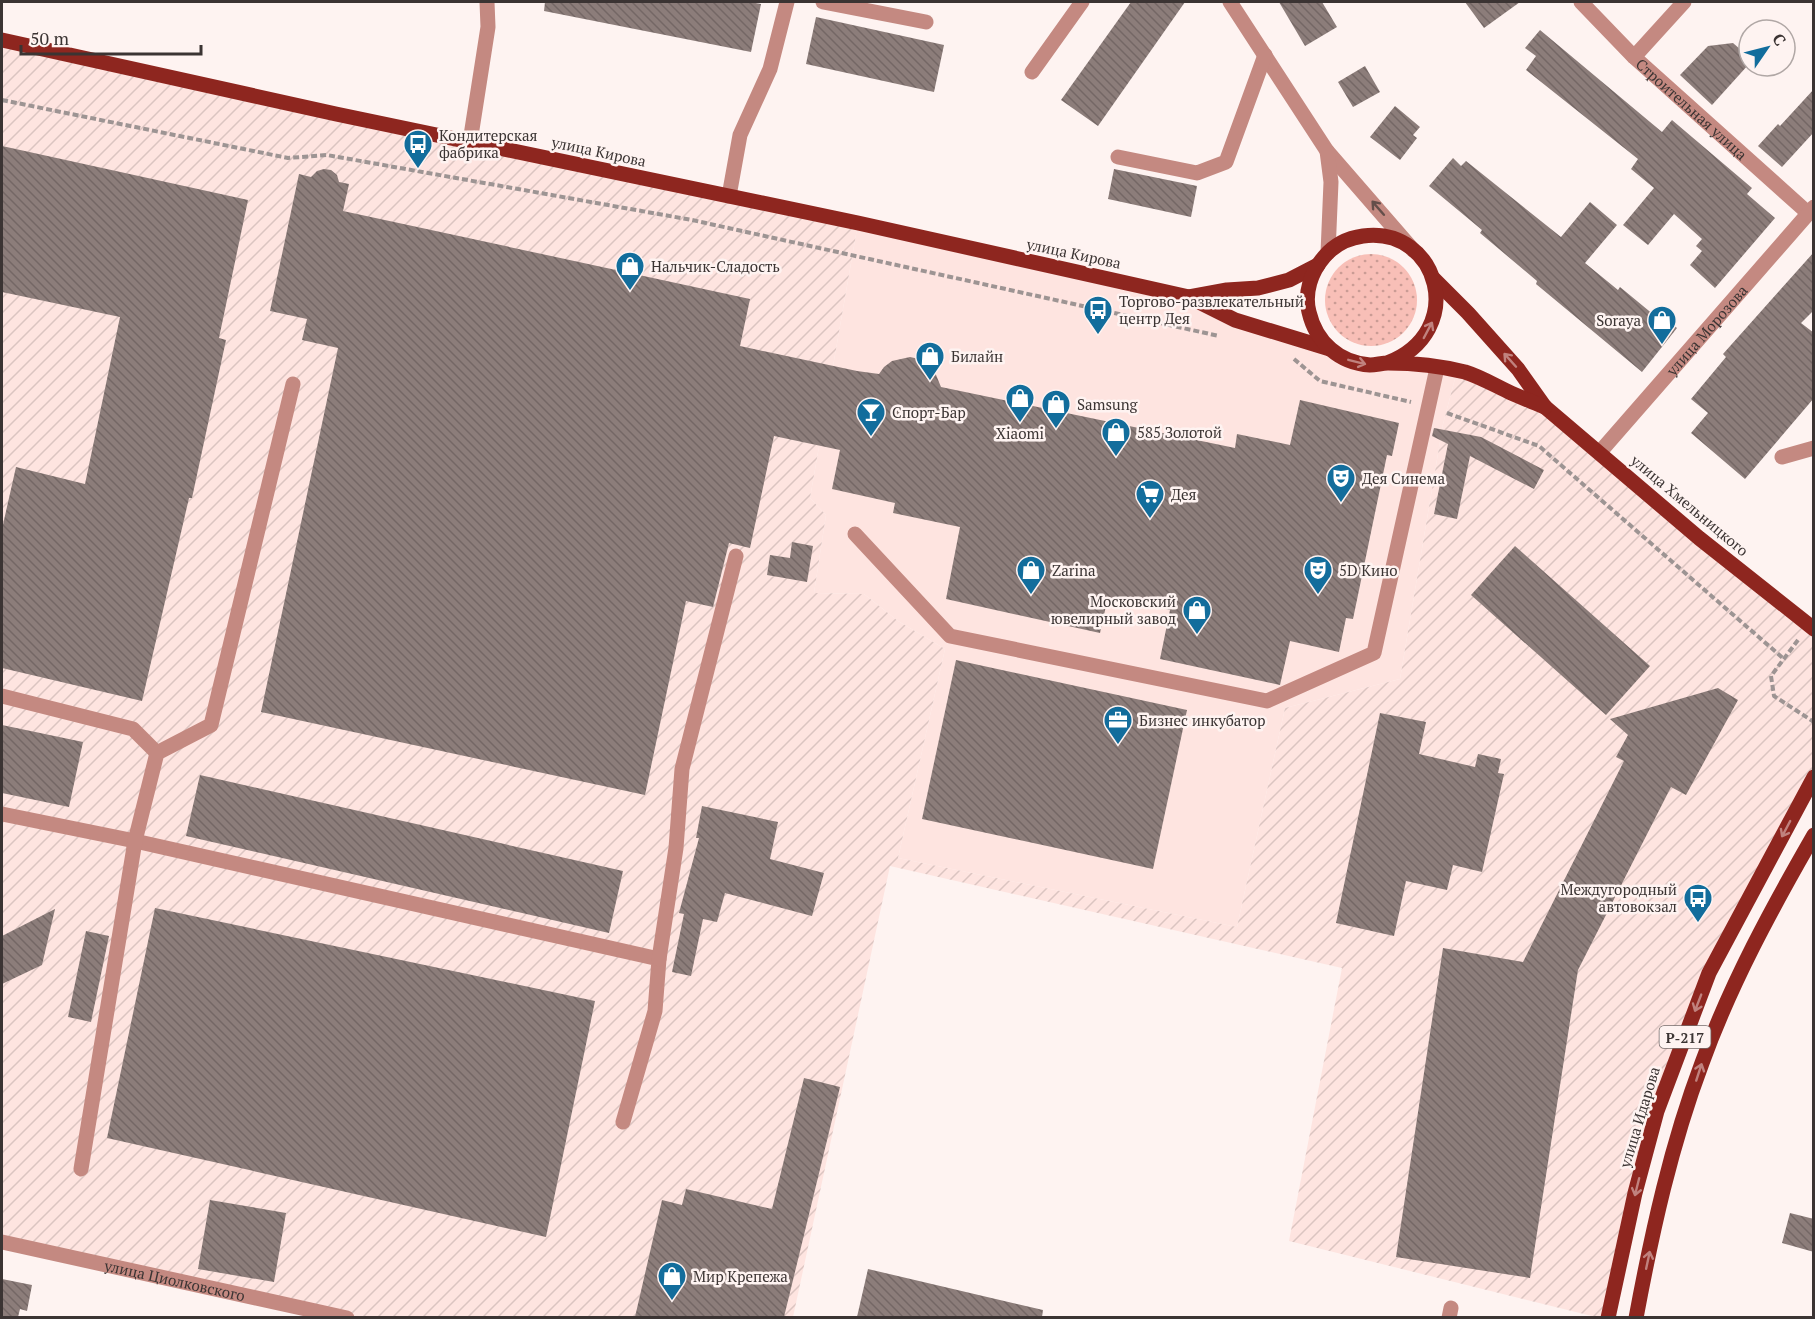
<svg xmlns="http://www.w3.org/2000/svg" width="1815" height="1319" font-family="'PT Serif',serif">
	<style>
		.built { fill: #fee4e0 }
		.industrial { fill: url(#industrial-furrows) }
		.grass { fill: url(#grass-dots) }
		.building { fill: url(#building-back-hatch) }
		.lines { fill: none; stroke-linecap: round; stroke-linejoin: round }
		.path { stroke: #9d9493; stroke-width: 4; stroke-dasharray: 6 3; stroke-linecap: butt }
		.minor { stroke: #c48981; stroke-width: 15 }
		.major { stroke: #8e261f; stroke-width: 15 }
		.oneway { stroke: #644e4a }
		.oneway2 { stroke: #c0827e }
		.labels { text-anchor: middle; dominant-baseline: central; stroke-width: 5; stroke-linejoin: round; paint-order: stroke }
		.shield { fill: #fef3f1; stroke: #766d6c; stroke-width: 1.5 }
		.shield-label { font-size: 14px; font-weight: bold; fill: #3b3433 }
		.street-label { font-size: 15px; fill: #3b3433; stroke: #fef3f1 }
		.poi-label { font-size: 15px; fill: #3b3433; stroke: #fef3f1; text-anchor: start }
	</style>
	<defs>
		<pattern id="industrial-furrows" width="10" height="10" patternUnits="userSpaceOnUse" patternTransform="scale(1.5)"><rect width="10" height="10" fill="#fee4e0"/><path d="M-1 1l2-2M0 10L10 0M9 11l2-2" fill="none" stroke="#dbc4c1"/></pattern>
		<pattern id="grass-dots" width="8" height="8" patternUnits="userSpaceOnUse" patternTransform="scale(1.5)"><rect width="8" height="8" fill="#f8bfb7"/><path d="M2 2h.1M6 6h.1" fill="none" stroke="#ca9c95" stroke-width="1.8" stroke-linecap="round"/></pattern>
		<pattern id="building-back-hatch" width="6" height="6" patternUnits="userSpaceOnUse" patternTransform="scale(1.5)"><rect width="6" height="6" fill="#8c7d7a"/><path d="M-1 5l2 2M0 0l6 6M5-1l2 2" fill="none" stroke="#746765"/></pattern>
	</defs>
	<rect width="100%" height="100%" fill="#fef3f1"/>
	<path class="built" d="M858,223l331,74 153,61 115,13 -14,53 -43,255 -115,29 -48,219 -339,-69 47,-209 -47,-28 -34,-27 -50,-1 12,-78 -16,-17z"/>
	<path class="industrial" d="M2,40l856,183 -48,275 16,17 -12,78 50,1 34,27 47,28 -47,209 339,69 48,-219 115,-29 43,-255 14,-53 88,36 268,222v148l-104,196 -52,138 -49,206h-12l-307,-76 53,-273 -452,-102 -97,451h-446l-345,-75z"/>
	<circle class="grass" cx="1371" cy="300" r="46"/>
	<g class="building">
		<path d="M545,2h205l11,2 -10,48 -207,-41z"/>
		<path d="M1131,2h54l-87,124 -37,-26z"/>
		<path d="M1279,2h43l15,25 -32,19z"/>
		<path d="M1465,2h55l-36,26z"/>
		<path d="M816,17l128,28 -10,47 -128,-28z"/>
		<path d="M1540,30l122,102 10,-12 80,68 -5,6 28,24 -60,70 -25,-23 12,-14 -6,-5 6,-7 -28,-25 -26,31 -25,-20 31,-37 -23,-19 7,-10 -112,-89 10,-14 -11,-8z"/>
		<path d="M1733,43l16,14v7l-37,41 -32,-30 28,-29z"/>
		<path d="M1365,66l15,26 -27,15 -15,-25z"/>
		<path d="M1814,89v43l-32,35 -24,-21 20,-22 2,2z"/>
		<path d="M1395,106l25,21 -7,8 4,3 -17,22 -30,-23z"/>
		<path d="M2,146l246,54 -29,138 7,2 -34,158h-3l-47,203 -140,-33v-139l14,-62 69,17 35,-167 -118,-25z"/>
		<path d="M1453,158l8,8 5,-5 95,76 29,-35 27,23 -32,38 33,27 2,-3 40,33 3,-3 14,11 -35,44 -106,-88 1,-3 -57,-48 2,-3 -53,-44z"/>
		<path d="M324,169l7,1 6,5 2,7 10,2 -6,27 407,88 -10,47 117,25 22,3 5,-7 8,-6 18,-4 9,2 15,11 7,17 294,61 2,-14 53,11 10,-45 99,23 -7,33 -5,-1 -34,164 -7,-1 -7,34 -49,-11 -10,44 -120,-26 10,-49 -62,-13 -8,36 -154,-34 14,-72 -67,-14 2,-10 -63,-14 8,-39 -66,-14 -24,112 -21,-5 -16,64 -27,-6 -41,194 -384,-83 77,-364 -36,-8 5,-21 -37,-8 29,-137 12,3 6,-6z"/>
		<path d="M1114,169l83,17 -6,31 -83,-18z"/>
		<path d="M1814,252v58l-13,13 13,10v65l-69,81 -54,-46 17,-20 -17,-14 35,-42 -3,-3z"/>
		<path d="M1434,428l47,9 63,33 -10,19 -64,-33 -13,63 -23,-5 14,-70 -16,-8z"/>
		<path d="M792,542l21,4 -6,36 -40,-7 3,-20 20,3z"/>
		<path d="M1515,546l135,120 -44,49 -135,-120z"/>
		<path d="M956,660l231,50 -34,159 -231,-50z"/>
		<path d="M1718,688l20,12 -52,95 -15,-8 -93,183 -48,308 -134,-21 47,-309 80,14 101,-201 -8,-4 12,-22 -18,-16z"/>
		<path d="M1380,713l46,9 -7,32 56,13 3,-13 23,5 -3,14 6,1 -22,98 -29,-7 -6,25 -41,-9 -12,55 -58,-13z"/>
		<path d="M2,725l81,17 -14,65 -67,-14z"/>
		<path d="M200,775l423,96 -14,62 -423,-97z"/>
		<path d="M702,806l76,16 -8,37 54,14 -12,43 -87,-23 -8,29 -14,-3 -12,57 -19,-4 12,-58 -5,-1 20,-75h-3z"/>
		<path d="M155,908l440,93 -49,236 -439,-99z"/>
		<path d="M55,909l-13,56 -40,19v-48z"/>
		<path d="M86,931l23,5 -18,86 -23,-5z"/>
		<path d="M804,1078l36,9 -56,230h-149l27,-117 20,5 4,-16 86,20z"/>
		<path d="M210,1200l76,13 -12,69 -76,-13z"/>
		<path d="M1790,1213l24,6v33l-32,-9z"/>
		<path d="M868,1269l175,41 -1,7h-185z"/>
		<path d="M2,1279l30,6 -5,26 -7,-2 -2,8h-16z"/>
	</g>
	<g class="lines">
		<g class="path">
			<path d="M2,100l286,58 39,-3 365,65 527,116"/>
			<path d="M1294,359l26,22 91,21"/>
			<path d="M1447,413l92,33 245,213"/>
			<path d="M1798,640l-27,36 3,20 40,26"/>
		</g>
		<g class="minor">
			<path d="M823,2l103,20"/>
			<path d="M1230,2l97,149 86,99"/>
			<path id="s1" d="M1581,2l53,55 174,156"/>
			<path d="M1634,57l50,-55"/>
			<path d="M1032,72l50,-70"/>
			<path d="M470,142l18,-115 -1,-25"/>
			<path d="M1327,151l4,31 -3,71"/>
			<path d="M1118,157l79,16 29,-11 39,-107"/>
			<path d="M729,196l11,-61 30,-66 17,-67"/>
			<path id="s2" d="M1600,452l214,-245"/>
			<path d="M1782,457l32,-9"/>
			<path d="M855,534l95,102 317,65 107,-48 63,-285"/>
			<path d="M2,696l131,33 24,24"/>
			<path d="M2,814l133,27 524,118 -4,52 -32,111"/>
			<path d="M659,959l17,-111 6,-79 54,-213"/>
			<path d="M81,1169l54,-328 22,-88 54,-28 82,-341"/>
			<path id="s3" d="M2,1242l345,76"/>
			<path d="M1449,1318l2,-10"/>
		</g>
		<g class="major">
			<path d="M2,40l334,74 522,109 331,74 46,23 95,29"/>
			<path d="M1434,279l34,34 50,56 27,38 154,131 115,91"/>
			<path d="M1189,297l38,-7 31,-2 31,-8 29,-15"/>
			<path d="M1387,363c82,-31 52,-137 -24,-127 -15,2 -29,9 -39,21 -13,15 -20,36 -15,55 7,30 30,51 61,53 6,0 12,-2 18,-2 25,0 53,3 77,9 16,5 31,14 46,21 11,5 22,9 34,14"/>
			<path d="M1608,1318l27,-125 22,-82 52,-138 105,-196"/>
			<path d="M1636,1318c16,-86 35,-173 66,-255 29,-80 70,-155 112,-228"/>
		</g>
	</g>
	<defs><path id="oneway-shaft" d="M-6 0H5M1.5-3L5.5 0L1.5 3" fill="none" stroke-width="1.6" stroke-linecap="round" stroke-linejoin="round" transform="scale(1.5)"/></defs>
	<use class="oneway" href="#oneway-shaft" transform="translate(1378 208) rotate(-131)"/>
	<g class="oneway2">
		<use href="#oneway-shaft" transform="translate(1428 330) rotate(-62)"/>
		<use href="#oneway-shaft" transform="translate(1510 360) rotate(-132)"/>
		<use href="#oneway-shaft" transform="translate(1357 362) rotate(14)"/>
		<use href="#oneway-shaft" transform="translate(1786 829) rotate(118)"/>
		<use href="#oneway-shaft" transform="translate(1698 1003) rotate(111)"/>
		<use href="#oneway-shaft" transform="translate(1699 1072) rotate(-72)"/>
		<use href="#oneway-shaft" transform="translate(1637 1187) rotate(104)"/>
		<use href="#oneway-shaft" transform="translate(1648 1260) rotate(-78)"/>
	</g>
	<defs>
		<g id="bus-pin" transform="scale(1.5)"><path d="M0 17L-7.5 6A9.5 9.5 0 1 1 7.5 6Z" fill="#126d9c" stroke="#fef3f1"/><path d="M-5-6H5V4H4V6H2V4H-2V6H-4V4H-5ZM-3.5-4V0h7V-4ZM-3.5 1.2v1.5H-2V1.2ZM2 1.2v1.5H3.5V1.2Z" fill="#fff"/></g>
		<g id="shop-pin" transform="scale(1.5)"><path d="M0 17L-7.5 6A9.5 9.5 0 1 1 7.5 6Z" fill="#126d9c" stroke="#fef3f1"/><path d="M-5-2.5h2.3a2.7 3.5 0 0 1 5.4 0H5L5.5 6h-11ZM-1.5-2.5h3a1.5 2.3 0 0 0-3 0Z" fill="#fff"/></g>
		<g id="bar-pin" transform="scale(1.5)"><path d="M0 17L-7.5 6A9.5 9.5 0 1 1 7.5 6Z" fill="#126d9c" stroke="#fef3f1"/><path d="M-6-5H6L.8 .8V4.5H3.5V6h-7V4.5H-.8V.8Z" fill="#fff"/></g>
		<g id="theatre-pin" transform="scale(1.5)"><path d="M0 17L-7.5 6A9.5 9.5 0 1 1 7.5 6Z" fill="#126d9c" stroke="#fef3f1"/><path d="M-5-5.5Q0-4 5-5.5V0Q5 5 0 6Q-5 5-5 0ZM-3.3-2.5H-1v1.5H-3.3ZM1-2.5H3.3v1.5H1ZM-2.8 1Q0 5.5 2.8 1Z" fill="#fff"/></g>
		<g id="supermarket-pin" transform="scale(1.5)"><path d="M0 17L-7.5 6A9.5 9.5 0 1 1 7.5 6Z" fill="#126d9c" stroke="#fef3f1"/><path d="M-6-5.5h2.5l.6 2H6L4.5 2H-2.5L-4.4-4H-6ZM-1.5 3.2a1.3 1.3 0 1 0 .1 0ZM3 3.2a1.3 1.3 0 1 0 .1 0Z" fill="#fff"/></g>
		<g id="office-pin" transform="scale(1.5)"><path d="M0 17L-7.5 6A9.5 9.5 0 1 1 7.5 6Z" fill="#126d9c" stroke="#fef3f1"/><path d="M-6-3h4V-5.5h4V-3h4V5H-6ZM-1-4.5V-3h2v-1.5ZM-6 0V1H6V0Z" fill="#fff"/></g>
	</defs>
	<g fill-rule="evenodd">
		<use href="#bus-pin" x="418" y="144"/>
		<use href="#shop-pin" x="630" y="266"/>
		<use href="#bus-pin" x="1098" y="310"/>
		<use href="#shop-pin" x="1662" y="320"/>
		<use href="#shop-pin" x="930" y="356"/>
		<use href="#shop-pin" x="1020" y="398"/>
		<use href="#shop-pin" x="1056" y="404"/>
		<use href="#bar-pin" x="871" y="412"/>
		<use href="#shop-pin" x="1116" y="432"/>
		<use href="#theatre-pin" x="1341" y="478"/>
		<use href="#supermarket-pin" x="1150" y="494"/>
		<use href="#shop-pin" x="1031" y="570"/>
		<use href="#theatre-pin" x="1318" y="570"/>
		<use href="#shop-pin" x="1197" y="610"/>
		<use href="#office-pin" x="1118" y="720"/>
		<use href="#bus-pin" x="1698" y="898"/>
		<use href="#shop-pin" x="672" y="1276"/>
	</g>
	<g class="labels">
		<rect class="shield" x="1659.5" y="1026" width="51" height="22" rx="4.5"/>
		<g class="shield-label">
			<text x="1685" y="1037">Р-217</text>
		</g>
		<g class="street-label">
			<text stroke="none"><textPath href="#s1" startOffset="154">Строительная улица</textPath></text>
			<text transform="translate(599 151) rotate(12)">улица Кирова</text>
			<text transform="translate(1074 253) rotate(12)">улица Кирова</text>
			<text stroke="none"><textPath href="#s2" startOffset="162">улица Морозова</textPath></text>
			<text transform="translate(1690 505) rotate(40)">улица Хмельницкого</text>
			<text transform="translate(1639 1117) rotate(-73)">улица Идарова</text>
			<text stroke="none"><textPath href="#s3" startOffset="177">улица Циолковского</textPath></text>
		</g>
		<g class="poi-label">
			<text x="439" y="135">Кондитерская<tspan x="439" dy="17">фабрика</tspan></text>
			<text x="651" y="266">Нальчик-Сладость</text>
			<text x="1119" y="301">Торгово-развлекательный<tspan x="1119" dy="17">центр Дея</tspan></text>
			<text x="1641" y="320" text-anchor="end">Soraya</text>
			<text x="951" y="356">Билайн</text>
			<text x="1077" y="404">Samsung</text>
			<text x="892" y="412">Спорт-Бар</text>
			<text x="1137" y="432">585 Золотой</text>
			<text x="1020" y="433" text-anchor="middle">Xiaomi</text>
			<text x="1362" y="478">Дея Синема</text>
			<text x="1171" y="494">Дея</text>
			<text x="1052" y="570">Zarina</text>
			<text x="1339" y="570">5D Кино</text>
			<text x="1176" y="601" text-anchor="end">Московский<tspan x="1176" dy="17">ювелирный завод</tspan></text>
			<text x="1139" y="720">Бизнес инкубатор</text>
			<text x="1677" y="889" text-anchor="end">Междугородный<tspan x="1677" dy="17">автовокзал</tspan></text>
			<text x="693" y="1276">Мир Крепежа</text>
		</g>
	</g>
	<rect width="1815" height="1319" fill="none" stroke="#3b3433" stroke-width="6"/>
	<g transform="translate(1767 48) rotate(55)"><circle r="28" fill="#fef3f1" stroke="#b0a7a5" stroke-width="1.5"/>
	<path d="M0-4.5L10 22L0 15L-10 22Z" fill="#126d9c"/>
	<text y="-9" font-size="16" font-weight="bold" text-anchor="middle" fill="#3b3433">С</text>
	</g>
	<path d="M21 45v9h180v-9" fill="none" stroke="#3b3433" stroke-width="3"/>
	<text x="30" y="45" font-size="18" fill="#3b3433" stroke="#fef3f1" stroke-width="4.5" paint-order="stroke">50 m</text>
</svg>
